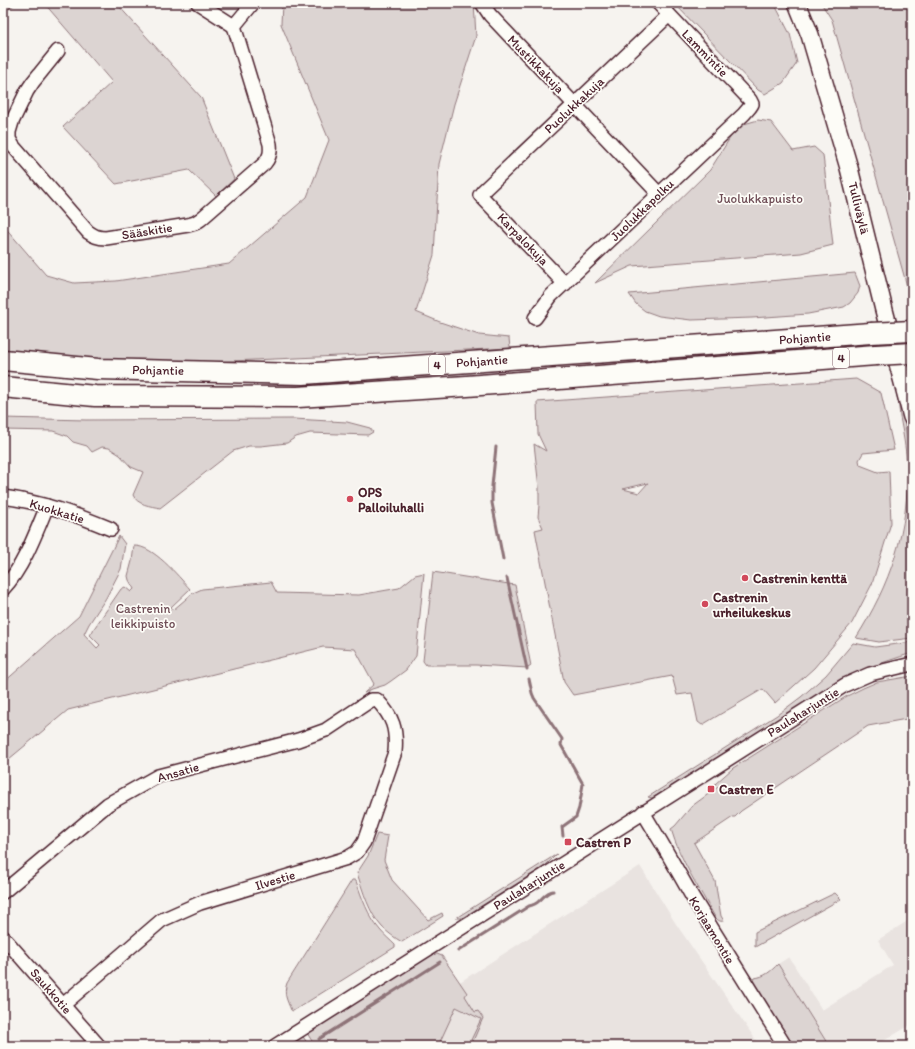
<svg xmlns="http://www.w3.org/2000/svg" width="915" height="1049" font-family="Itim,sans-serif">
	<style>
		.built { fill: #e9e3e0 }
		.green { fill: #dcd4d2; stroke: #937a7e; fill-rule: evenodd }
		.lines { fill: none; stroke-linecap: round; stroke-linejoin: round }
		.stream { stroke: #8e7378; stroke-width: 3 }
		.minor-casing { stroke: #4a1f2b; stroke-width: 16 }
		.major-casing { stroke: #4a1f2b; stroke-width: 20 }
		.highway-casing { stroke: #4a1f2b; stroke-width: 23 }
		.minor { stroke: #fdfcf7; stroke-width: 13 }
		.major { stroke: #fdfcf7; stroke-width: 17 }
		.highway { stroke: #fdfcf7; stroke-width: 20 }
		.highway-bridge-casing { stroke: #4a1f2b; stroke-width: 23; stroke-linecap: butt }
		.highway-bridge { stroke: #fdfcf7; stroke-width: 20 }
		.poi-dot { fill: #d1495b; stroke: #fdfcf7; stroke-width: 1.5 }
		.labels { text-anchor: middle; dominant-baseline: central; stroke-width: 3.5; stroke-linejoin: round; paint-order: stroke }
		.shield { fill: #fdfcf7; stroke: #806168; stroke-width: 1 }
		.shield-label { font-size: 12px; font-weight: bold; fill: #4a1f2b }
		.street-label { font-size: 13px; fill: #4a1f2b; stroke: #fdfcf7 }
		.park-label { font-size: 13px; fill: #6e4c55; stroke: #fdfcf7 }
		.poi-label { font-size: 13px; font-weight: bold; fill: #4a1f2b; stroke: #fdfcf7; text-anchor: start }
	</style>
	<rect width="100%" height="100%" fill="#f6f3ef"/>
	<filter id="ink" filterUnits="userSpaceOnUse"><feTurbulence type="fractalNoise" baseFrequency=".025" numOctaves="2"/><feDisplacementMap in="SourceGraphic" scale="8" xChannelSelector="R" yChannelSelector="G"/><feConvolveMatrix kernelMatrix="1 2 1 2 8 2 1 2 1" color-interpolation-filters="sRGB"/></filter>
	<g filter="url(#ink)">
		<g class="built">
			<path d="M640,866l36,58 84,122h-330l30,-64z"/>
			<path d="M912,918v106l-37,22h-46l-51,-82 11,-7 33,53 71,-45 -15,-25z"/>
		</g>
		<g class="green">
			<path d="M3,3h13l-13,11z"/>
			<path d="M44,3h72l85,94 33,82 -18,17 -27,-26 -73,14 -53,-57 49,-45z"/>
			<path d="M282,3h192l2,33 -22,68 -15,60 -5,91 -18,57 24,10 39,13 30,3 1,10 -321,15 -140,-6 -46,-4v-128l43,50 28,8 42,-2 113,-17 78,-67 22,-57 -48,-116z"/>
			<path d="M674,3h100l16,31 7,29 -14,20 -18,11 -7,-4z"/>
			<path d="M821,3h91v301l-80,-284z"/>
			<path d="M758,120l13,2 22,29 21,-4 9,8 10,90 -32,8 -169,13 -37,17 115,-113 23,-37 11,-9z"/>
			<path d="M855,273l5,13 -2,7 -8,10 -6,4 -36,7 -56,4 -61,2 -32,-4 -14,-5 -9,-7 -7,-10z"/>
			<path d="M856,379l25,14 13,57 -31,3 -4,7 1,5 18,7 11,-1 2,52 -19,61 -20,39 -38,45 -39,35 -12,-14 -61,36 -4,-3 -6,-29 -15,2 -5,-19 -99,19 -9,-13 -29,-152 8,-2 -5,-11 1,-12v-17l-5,-44 12,7 -8,-17 -1,-32zM648,483l-9,10 -16,-4z"/>
			<path d="M899,395l4,18 9,54v171l-33,4 -23,-4c34,-53 54,-110 51,-173 -1,-16 -4,-32 -7,-48 -1,-8 -1,-14 -3,-21z"/>
			<path d="M3,418l83,2 208,-1 53,3 23,6 3,4 -5,3 -58,-2 -14,4 -9,6 -26,3h-12l-16,5 -73,57c-9,-2 -23,-3 -27,-13l10,-23 -12,-5 -11,-12 -11,-7 -7,-1 -10,5 -5,-6 -14,-4 -6,-6 -14,-5 -50,-1z"/>
			<path d="M119,536l6,8 -4,25 -15,29 -17,26 -5,10 13,14 3,-3 -10,-10 3,-4v-1l28,-41 4,-2 6,5 3,-3 -5,-9 -1,-4 4,-15 2,-15c19,-1 44,30 56,43l-19,18 2,3 20,-17 9,-4 69,-7 6,11 82,2 40,-7 16,-13 9,-2 -8,83 -10,14 -15,11 -6,4 -13,4 -8,4 10,-9 -19,-35 -32,-2 -255,63 -65,54v-81l76,-67z"/>
			<path d="M433,572l82,13 16,81 -3,2 -52,-3h-50l-3,-4z"/>
			<path d="M912,642v11c-31,10 -56,18 -84,35l-169,106 -7,4 -4,-1 129,-82 24,-18 25,-22 27,-32 22,4z"/>
			<path d="M912,676v42l-44,8 -127,85 -6,6h-2l-39,26 21,38 6,35 3,5c-5,1 -6,-1 -9,-4 -16,-29 -35,-57 -44,-88l4,-3 17,-20 26,-19 -3,-3 18,-16 114,-72 16,-8 14,-6z"/>
			<path d="M377,834l11,2 -4,24 8,20 36,40 14,-7 1,3 -41,26c-7,-4 -14,-9 -20,-15 -13,-14 -19,-36 -25,-54l11,-17z"/>
			<path d="M557,854l-12,12 -83,52h-6z"/>
			<path d="M352,880h2l2,1c6,17 12,35 24,49 4,5 10,10 15,15v2l-102,64 -2,-1c-4,-10 -8,-16 -4,-27z"/>
			<path d="M835,893l6,6 -86,48v-15z"/>
			<path d="M431,954h6l5,2 25,37 -2,3 10,16 3,-1 5,7 -10,23 -2,-1 10,-21 -25,-12 -18,39h-123l-8,-13z"/>
			<path d="M778,964l51,82h-38l-40,-64 3,-4c11,-1 17,-7 24,-14z"/>
			<path d="M302,1035l7,11h-24z"/>
		</g>
		<g class="lines">
			<g class="stream">
				<path d="M496,447l-4,39v17l11,56"/>
				<path d="M507,578l20,91"/>
				<path d="M529,679l3,14 2,5 28,41 -1,6 22,39 -4,24 -3,9 -14,10 1,9"/>
				<path d="M458,951l71,-45c4,-1 7,-2 10,-5 5,-4 7,-9 14,-10"/>
				<path d="M319,1039l121,-77"/>
			</g>
			<g class="minor-casing">
				<g id="minor">
					<path d="M198,3l36,23"/>
					<path d="M482,3l8,12 169,179"/>
					<path d="M234,26l19,-23"/>
					<path d="M58,51l-25,31 -6,9 -15,31 -3,10v7l4,7 75,86c6,4 10,6 18,6l82,-13 7,-2 6,-4 64,-56c5,-6 6,-11 5,-19l-36,-118"/>
					<path d="M565,284l-85,-89 3,-4 186,-176"/>
					<path d="M535,318l16,-22 193,-182 6,-7 2,-3 -2,-4 -92,-97"/>
					<path d="M3,497c38,5 72,17 108,32"/>
					<path d="M3,589c20,-21 33,-56 44,-83"/>
					<path d="M643,812l18,30 32,56 92,148"/>
					<path d="M3,892l105,-88 50,-28 140,-36 28,-10 45,-30h6c16,17 20,29 18,52l-31,90 -7,10 -10,6 -147,45 -38,17 -99,85"/>
					<path d="M3,937l96,109"/>
					<path d="M275,1046l570,-361 25,-11 42,-10"/>
				</g>
			</g>
			<g class="major-casing">
				<path id="major" d="M797,3l13,32 39,133 35,142 28,107"/>
			</g>
			<g class="highway-casing">
				<g id="highway">
					<path d="M3,360l95,9 205,5 568,-41"/>
					<path d="M3,387l92,9 203,1 169,-11 409,-31"/>
				</g>
			</g>
			<use href="#minor" class="minor"/>
			<use href="#major" class="major"/>
			<use href="#highway" class="highway"/>
			<g class="highway-bridge-casing">
				<g id="highway-bridge">
					<path d="M871,333l41,-2"/>
					<path d="M876,355l36,-2"/>
				</g>
			</g>
			<use href="#highway-bridge" class="highway-bridge"/>
		</g>
	</g>
	<g class="poi-dot">
		<circle cx="350" cy="499" r="4"/>
		<circle cx="745" cy="578" r="4"/>
		<circle cx="705" cy="604" r="4"/>
		<rect x="707" y="785" width="8" height="8" rx="2"/>
		<rect x="564" y="838" width="8" height="8" rx="2"/>
	</g>
	<g class="labels">
		<g class="shield">
			<rect x="833" y="348" width="16" height="20" rx="3"/>
			<rect x="429" y="355" width="16" height="20" rx="3"/>
		</g>
		<g class="shield-label">
			<text x="841" y="358">4</text>
			<text x="437" y="365">4</text>
		</g>
		<g class="street-label">
			<text transform="translate(705 53) rotate(46)">Lammintie</text>
			<text transform="translate(536 64) rotate(46)">Mustikkakuja</text>
			<text transform="translate(574 105) rotate(-43)">Puolukkakuja</text>
			<text transform="translate(859 208) rotate(76)">Tulliväylä</text>
			<text transform="translate(642 210) rotate(-44)">Juolukkapolku</text>
			<text transform="translate(147 231) rotate(-9)">Sääskitie</text>
			<text transform="translate(523 239) rotate(46)">Karpalokuja</text>
			<text transform="translate(805 338) rotate(-4)">Pohjantie</text>
			<text transform="translate(482 361) rotate(-4)">Pohjantie</text>
			<text transform="translate(158 370) rotate(1)">Pohjantie</text>
			<text transform="translate(57 511) rotate(17)">Kuokkatie</text>
			<text transform="translate(803 712) rotate(-32)">Paulaharjuntie</text>
			<text transform="translate(178 772) rotate(-16)">Ansatie</text>
			<text transform="translate(275 880) rotate(-17)">Ilvestie</text>
			<text transform="translate(529 885) rotate(-32)">Paulaharjuntie</text>
			<text transform="translate(712 930) rotate(59)">Korjaamontie</text>
			<text transform="translate(51 991) rotate(49)">Saukkotie</text>
		</g>
		<g class="park-label">
			<text x="760" y="198">Juolukkapuisto</text>
			<text x="143" y="608">Castrenin<tspan x="143" dy="15">leikkipuisto</tspan></text>
		</g>
		<g class="poi-label">
			<text x="358" y="492">OPS<tspan x="358" dy="15">Palloiluhalli</tspan></text>
			<text x="753" y="578">Castrenin kenttä</text>
			<text x="713" y="597">Castrenin<tspan x="713" dy="15">urheilukeskus</tspan></text>
			<text x="719" y="789">Castren E</text>
			<text x="576" y="842">Castren P</text>
		</g>
	</g>
	<rect width="915" height="1049" fill="none" stroke="#fdfcf7" stroke-width="16"/>
	<rect x="8" y="8" width="899" height="1033" fill="none" stroke="#4a1f2b" stroke-width="1.5" filter="url(#ink)"/>
</svg>
